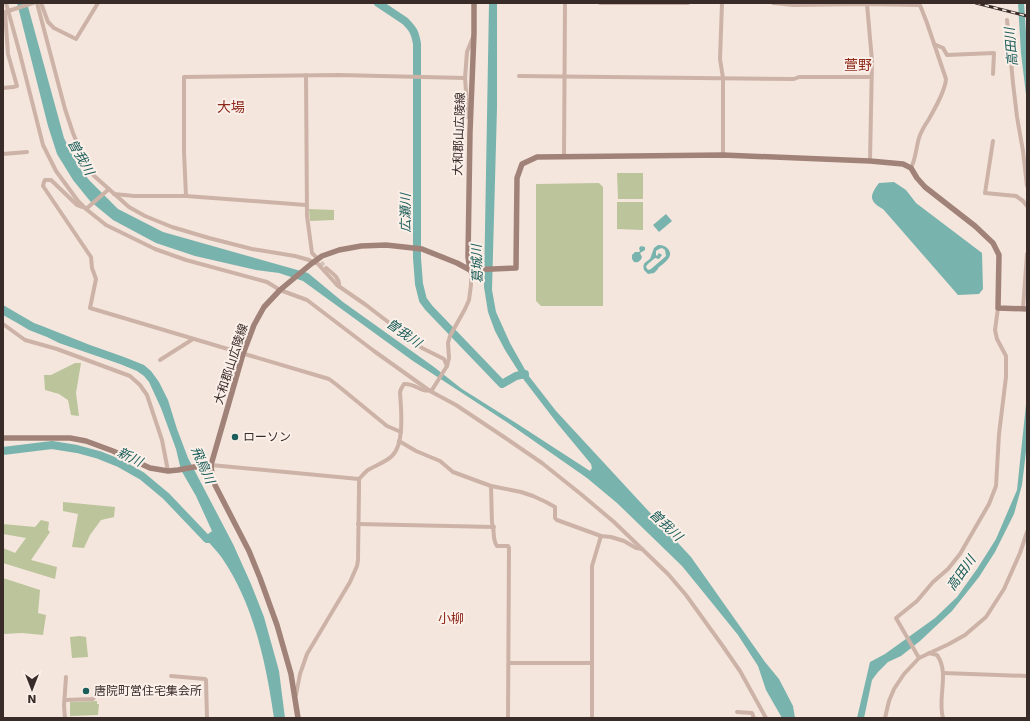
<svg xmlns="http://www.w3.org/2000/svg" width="1030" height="721" font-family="'DejaVu Sans','Noto Sans JP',sans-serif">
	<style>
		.green { fill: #bbc49b }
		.water { fill: #79b3ae; fill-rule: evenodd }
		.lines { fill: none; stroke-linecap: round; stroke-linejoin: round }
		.river { stroke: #79b3ae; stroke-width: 8 }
		.street-tunnel { stroke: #cfc1b8; stroke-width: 4; stroke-dasharray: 4 2; stroke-linecap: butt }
		.street { stroke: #cdb3a7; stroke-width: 4 }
		.secondary { stroke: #a18278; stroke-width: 5.5 }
		.rail-casing { stroke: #392b28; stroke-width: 3 }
		.rail { stroke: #fbf0e9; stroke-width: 1.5; stroke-dasharray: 4.5; stroke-linecap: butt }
		.poi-dot { fill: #1a5d59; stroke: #fbf0e9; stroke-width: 1.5 }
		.labels { text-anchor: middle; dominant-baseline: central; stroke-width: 4; stroke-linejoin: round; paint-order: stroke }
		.street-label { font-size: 12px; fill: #392b28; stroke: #fbf0e9 }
		.poi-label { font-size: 12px; fill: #392b28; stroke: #fbf0e9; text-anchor: start }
		.water-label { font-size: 13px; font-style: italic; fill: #1a5d59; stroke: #fbf0e9 }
		.neighbourhood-label { font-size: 13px; fill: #8d281b; stroke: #fbf0e9 }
		.quarter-label { font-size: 14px; fill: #8d281b; stroke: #fbf0e9 }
	</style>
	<rect width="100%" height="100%" fill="#f4e6dc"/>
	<g class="green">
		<path d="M617,173h26v26h-25z"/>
		<path d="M599,183l4,4v119h-62l-5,-5v-117z"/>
		<path d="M617,202h26v28l-26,-1z"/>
		<path d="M309,209l25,1v10l-24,1z"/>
		<path d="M75,363h6l-5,30 3,23 -8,-1 -3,-15 -9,-6 -14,-4 -1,-15h7z"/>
		<path d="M63,502l52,5 -1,10 -13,3 -11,15 -6,13 -12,-1 6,-33 -15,-3z"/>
		<path d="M41,520l8,2 -1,8 2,2 -19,28 26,7 -2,12 -52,-16v-15l12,5 11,-15 -23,-4v-10l32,3z"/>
		<path d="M3,578l37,12 -2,23 8,2 -3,20 -21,-2 -19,1z"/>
		<path d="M80,636l6,1 2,20 -16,1 -2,-21z"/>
		<path d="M97,701v3h2l-1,11 -28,1v-14z"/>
	</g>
	<g class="water">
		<path d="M17,3h10l37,135 14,28 11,14 29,29 45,23 145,41 35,29 91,65 28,22 54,34 74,48 2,-3 -1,-4 -34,-41 -33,-43 -19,-30 -10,-19 -7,-19 -4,-25 5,-284h8v105l-5,182 4,22 14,31 18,32 28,36 135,146 74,105 14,17 14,27 2,12h-13l-16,-28 -8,-24 -20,-31 -34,-42 -22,-27 -65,-63 -30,-25 -76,-53 -98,-64 -110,-80 -24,-8 -23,-3 -61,-14 -39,-13 -43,-23 -23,-19 -17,-21 -16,-26 -9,-28z"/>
		<path d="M1018,3h6l3,44v56l-6,-50z"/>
		<path d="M894,182l12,8 10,13 66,50 1,36 -4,5 -21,1 -75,-86c-15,-8 -13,-14 -4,-26z"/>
		<path d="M666,214l6,7 -13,11 -6,-7z"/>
		<path d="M658,245c8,-1 16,7 10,14 -3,4 -7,6 -10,9v1l-4,4 -6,1 -4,-4c-2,-7 2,-8 6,-11l4,-11zM659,249l3,-1 3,2 1,6 -15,13 -3,1 -2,-3c1,-3 7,-7 9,-9l4,1 3,-4 -3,-2 -2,3 -1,-1v-4z"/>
		<path d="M641,246l4,1v3l-5,3 2,4c-1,4 -4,6 -8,5l-2,-3v-4l3,-3h4l1,-1 -1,-3z"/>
		<path d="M3,305l31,18 8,3 48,19 34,12 20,8 7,6 8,11 9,18 9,29 11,29 45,86 18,40 13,33 15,54 6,47h-11c-8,-55 -20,-113 -52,-160 -5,-7 -12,-14 -18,-21l8,-6 -16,-35 -15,-26 -5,-21 -15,-41 -12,-26 -5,-6 -7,-5 -17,-7 -61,-21 -12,-6 -18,-7 -10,-6 -16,-9z"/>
		<path d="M1027,395v48l-5,42 -8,29 -19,38 -16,25 -27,34 -32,30 -19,15 -13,6 -10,10 -6,8 -8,38h-7l13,-56 15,-8 50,-36 22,-21 20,-28 19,-30 21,-49z"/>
	</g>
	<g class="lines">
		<g class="river">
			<path d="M378,3l27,18c8,8 10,11 12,23v214l2,26 4,16 6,8 73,76 14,-8 9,-2"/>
			<path d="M3,451l49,-6 25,4 22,6 20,8 23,13 24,20 41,43h7"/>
		</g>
		<path class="street-tunnel" d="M317,258l9,10"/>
		<g class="street">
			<path d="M6,3l14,51 23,91 13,26 22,30 8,8 20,16 49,24 31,11 81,22 13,8 27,10 67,51 56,40 26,14 48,32 38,26 40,32 32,27 54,52 18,21 36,50 18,26 26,47"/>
			<path d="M37,3l28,106 8,24 14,34 5,7 37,33 16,9 27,11 37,11 43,11 43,7 14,4 9,4 19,21 29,20 56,43 22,11 3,7"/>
			<path d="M41,3l7,19 6,6 22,11 22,-36"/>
			<path d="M600,3h88"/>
			<path d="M722,3l-2,56 3,19v77"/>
			<path d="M773,3l21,2 73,-1 53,1 7,18 19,56c-1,13 -11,29 -17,40 -4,6 -8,12 -10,19 -3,10 -3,20 -8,30"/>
			<path d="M867,4l5,57 -2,100"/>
			<path d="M1007,20l6,63 4,34 6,34 4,35"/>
			<path d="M934,44l9,4 4,7 47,-2 -1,21"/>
			<path d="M306,75l1,141 5,37 5,5"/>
			<path d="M519,76l275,3 5,-2h72"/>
			<path d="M3,88l10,-1 4,-1 -9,-32 -3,-42 28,-9"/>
			<path d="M468,117l-3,-39 2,-26 6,-15"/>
			<path d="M993,141l-8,52 31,3 7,5 4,5"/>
			<path d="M3,154l24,-2"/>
			<path d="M564,156l1,-153"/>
			<path d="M114,194l20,2h52l120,9"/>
			<path d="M186,196l-2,-44v-75l155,-2 126,3"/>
			<path d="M82,207l-5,-2 -26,-25h-6l-1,2 -1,4 48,71 1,11 4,11 -6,29 239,71 8,6 50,41 14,6"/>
			<path d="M86,209l23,-20"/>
			<path d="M326,268c6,5 14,10 13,18"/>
			<path d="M1023,309l4,-55"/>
			<path d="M3,324l22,16 32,9 73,27 10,9 7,10 15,45 6,31"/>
			<path d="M160,360l33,-21"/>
			<path d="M399,441l17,10 24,10 13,11 38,14 30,6 12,4 13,6 9,5v11l2,2 44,16 10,1 13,4 12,7 6,1"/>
			<path d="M211,465l148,14v9l-1,72 -1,6 -7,16 -43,72 -7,20 -4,21"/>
			<path d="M359,479c3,-3 6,-7 9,-9 8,-5 18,-8 24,-14 13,-12 9,-48 8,-64l1,-3 3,-5c12,-1 15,9 28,6l15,-24 2,-8 -1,-15 2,-7 15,-27 4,-9 2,-15v-11l-1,-4"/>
			<path d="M491,486l1,37c3,7 0,17 5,23h11l1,2 -1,170"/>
			<path d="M358,524l136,3"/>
			<path d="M929,653l8,2c13,18 0,43 6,63"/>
			<path d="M919,658l-23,-40 21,-17 16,-19 15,-13 12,-15 29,-50 7,-18 3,-52 7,-57v-21l-9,-17 -2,-9 3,-22"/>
			<path d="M509,663h83"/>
			<path d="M943,673l84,3"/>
			<path d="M171,676l34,3 1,1 1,38"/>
			<path d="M65,700l28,-1 4,-6h6"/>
			<path d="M737,712l15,1 2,5"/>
			<path d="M65,718l-1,-12 2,-29"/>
			<path d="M592,718v-152l9,-30"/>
			<path d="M885,718l4,-17 5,-12 10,-15 15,-16 30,-14 16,-9 21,-18 18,-28 16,-36 7,-21"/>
		</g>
		<g class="secondary">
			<path d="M470,270l46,-2 1,-90 5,-14 15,-7 186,-2 147,6 33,3 8,4 6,10 8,9 50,39 18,17 6,12 -1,53 29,1"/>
			<path d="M470,270l-2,-13 2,-125 4,-99v-30"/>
			<path d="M3,438h67l16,3 27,10 37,17 18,3 10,-1 16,-3h8l9,-2"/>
			<path d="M298,718l-7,-44 -14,-49 -17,-47 -11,-27 -34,-66 -3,-10 -1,-10 32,-111 11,-29 10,-18 16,-17 31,-26 11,-8 17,-6 22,-4 25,-1 36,4 35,14 13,7"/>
		</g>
		<g class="rail-casing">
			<path id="rail" d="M976,3l51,13"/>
		</g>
		<use href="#rail" class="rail"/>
	</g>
	<g class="poi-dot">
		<circle cx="235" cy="437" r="4"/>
		<circle cx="86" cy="691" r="4"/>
	</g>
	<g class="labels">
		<g class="street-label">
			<text transform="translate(459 134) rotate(-88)">大和郡山広陵線</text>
			<text transform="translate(231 364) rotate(-72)">大和郡山広陵線</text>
		</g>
		<g class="poi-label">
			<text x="243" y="437">ローソン</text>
			<text x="94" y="691">唐院町営住宅集会所</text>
		</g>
		<g class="water-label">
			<text transform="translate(1011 47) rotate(-95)">高田川</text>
			<text transform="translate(81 157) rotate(61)">曽我川</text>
			<text transform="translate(405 213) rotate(-90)">広瀬川</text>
			<text transform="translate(477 264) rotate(-92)">葛城川</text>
			<text transform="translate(404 333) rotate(35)">曽我川</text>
			<text transform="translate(130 457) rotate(26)">新川</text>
			<text transform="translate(203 465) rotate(66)">飛鳥川</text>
			<text transform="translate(666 525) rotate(43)">曽我川</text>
			<text transform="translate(961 573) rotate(-55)">高田川</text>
		</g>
		<g class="neighbourhood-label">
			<text x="451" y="618">小柳</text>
		</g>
		<g class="quarter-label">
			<text x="858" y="65">萱野</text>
			<text x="231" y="107">大場</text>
		</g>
	</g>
	<rect width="1030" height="721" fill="none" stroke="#392b28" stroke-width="8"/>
	<g transform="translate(32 689) rotate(180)" stroke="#fbf0e9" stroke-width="3" paint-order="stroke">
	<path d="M0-3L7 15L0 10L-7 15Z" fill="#392b28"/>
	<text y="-6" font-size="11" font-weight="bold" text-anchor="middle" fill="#392b28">N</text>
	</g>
</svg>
